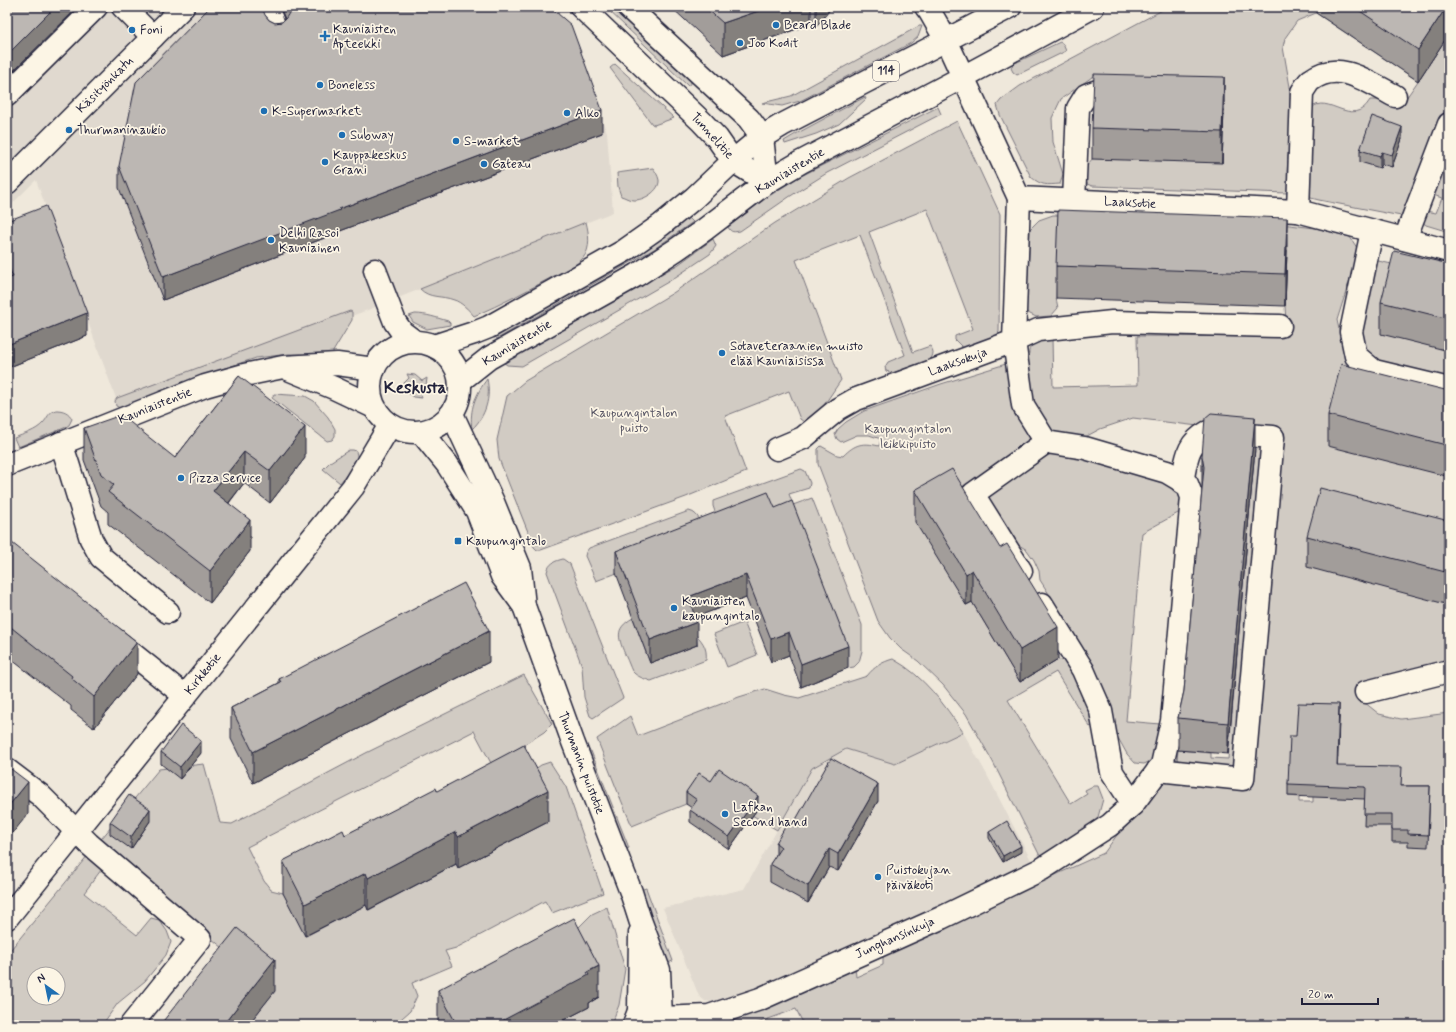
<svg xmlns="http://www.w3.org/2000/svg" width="1456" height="1032" font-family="Mynerve,sans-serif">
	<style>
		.built { fill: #e0d9cf }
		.green { fill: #d1cbc3; stroke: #7a767f; fill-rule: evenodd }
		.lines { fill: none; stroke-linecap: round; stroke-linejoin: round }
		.minor-casing { stroke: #22223b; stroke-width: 25 }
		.major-casing { stroke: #22223b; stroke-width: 25 }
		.minor { stroke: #fcf5e5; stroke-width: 22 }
		.major { stroke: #fcf5e5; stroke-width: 22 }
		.wall { fill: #a29d9a; stroke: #22223b }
		.shaded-wall { fill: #84807d; stroke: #22223b }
		.building { fill: #bcb7b3; stroke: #22223b }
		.poi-dot { fill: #1f6fb2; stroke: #fcf5e5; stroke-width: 1.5 }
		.labels { text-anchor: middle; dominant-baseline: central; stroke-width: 3.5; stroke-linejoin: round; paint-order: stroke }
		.shield { fill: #fcf5e5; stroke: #63616e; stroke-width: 1 }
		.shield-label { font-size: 12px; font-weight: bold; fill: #22223b }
		.poi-label { font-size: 13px; fill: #22223b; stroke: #fcf5e5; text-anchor: start }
		.street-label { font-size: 13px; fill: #22223b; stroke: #fcf5e5 }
		.park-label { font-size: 13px; fill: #575564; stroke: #fcf5e5 }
		.district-label { font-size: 17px; font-weight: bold; fill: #22223b; stroke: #fcf5e5 }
	</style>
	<rect width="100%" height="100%" fill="#efe8db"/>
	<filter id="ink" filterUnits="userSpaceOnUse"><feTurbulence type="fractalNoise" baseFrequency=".025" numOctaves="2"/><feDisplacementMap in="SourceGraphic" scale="8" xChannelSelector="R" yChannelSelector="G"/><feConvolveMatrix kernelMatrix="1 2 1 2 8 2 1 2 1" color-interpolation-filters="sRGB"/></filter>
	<g filter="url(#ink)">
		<g class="built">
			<path d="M90,7h435l46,41 36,84 6,80 -240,96 -255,96 -82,-224 -29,29v-119z"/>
			<path d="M963,732l23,41 47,91 -281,125 -35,14 -12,-2 -6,-5 -36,-88 81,-19 68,-121 34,-19 49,15z"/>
		</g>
		<g class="green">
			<path d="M605,7h10l77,74 -4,5z"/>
			<path d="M1168,7h281v95l-48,114 -82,-16 -8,-2 -5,-4 4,-85c18,-18 42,21 60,-9h12l18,7 18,-26 -102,-68 -19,8 -12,17 -2,9 7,40 1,63 -3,6 -1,17 6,3 -2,11 -4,6 -195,-7 -5,-2c-4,-12 -3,-15 5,-25l132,-50v-29l-132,-3 -31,22 -9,19 1,24 10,32 -3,10c-14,1 -18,2 -29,-7l-31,-62 -3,-10 4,-5 19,-14z"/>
			<path d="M919,26h3l-4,11 -7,6 -111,58 -18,5 -20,-3 29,-7z"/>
			<path d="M1060,42l3,2 3,7 -49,24 -4,-3 -2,-4 2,-4z"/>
			<path d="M615,64l59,54 -20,7 -2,-1 -42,-56z"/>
			<path d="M865,97l1,2 -27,25 -23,10 -31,10 -1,-3 10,-6z"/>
			<path d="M938,107l3,7 -114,59 -38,24 -49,34c-6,1 -9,2 -12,-4l38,-29 31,-20z"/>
			<path d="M957,121l43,93 -1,118 -5,6 -31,10 -8,-8v-4l18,-7 -46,-120 -58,23 44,120 17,-6c4,5 4,8 0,14l-37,13 -7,-2 -1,-4 3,-5 17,-7 -45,-120 -64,25 45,120 -21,31 -16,11 -4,-3 -11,-28 -64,25 21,56 -60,25 -145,53h-4l-3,-3 -35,-88 -2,-19 10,-44 18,-15 148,-88 102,-70 74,-45z"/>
			<path d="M1449,165v67l-23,-7 -4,-3 4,-11 10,2 6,-15 -12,-4 10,-26z"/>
			<path d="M653,168c2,3 5,7 6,12 1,11 -16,21 -26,20 -4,0 -8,-3 -12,-4l-3,-9 -1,-14z"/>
			<path d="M1053,215l211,7 51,6 35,9 9,14 -22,69 11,52 101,22v271l-85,37 15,12 22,5 48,-6v312h-645l-8,-16 -44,16h-27l1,-4 129,-54 1,10 27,-12v-12l221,-100 49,-68 9,-6 88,9 14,-189 14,-165 -72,-7 -73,-9 -33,11 -26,14 -23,-7c-5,-9 -18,-27 -20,-35 -2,-7 -4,-48 -1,-53 4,-8 14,-9 22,-10l1,49 85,-2 -1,-49 150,1 -2,-31 2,-56 -229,-8 -2,56 2,10 -7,8 -15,1 -10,-5 4,-83 9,-9zM1339,717l-1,41 -25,39v5h-14v-5l-11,-1 8,-48z"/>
			<path d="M687,216l6,6 -39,27 -157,90 -5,-7z"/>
			<path d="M586,222c3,11 5,27 -3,36 -7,8 -20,13 -29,18 -26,14 -52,28 -80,40 -5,-6 -13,-14 -20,-16 -13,-5 -24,-1 -34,-11z"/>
			<path d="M713,239l3,7 -6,8 -42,28 -146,84 -15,-1 -4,-3 176,-98z"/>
			<path d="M1374,260l75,17v103l-75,-17 -8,-10 -5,-11 1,-23z"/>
			<path d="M350,311l2,1v8l-21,35 -42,-1 -33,4 -31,10 -105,40 -4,-2 -1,-5 2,-3z"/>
			<path d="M415,314c12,0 22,4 33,7l2,2v2l-23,4 -14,-7 -4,-6z"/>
			<path d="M1009,363l27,75 -84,62 14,105 6,-3 48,80 38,-23c22,4 30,47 36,65l-4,3 -34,-55 -48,28 63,104 16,-10 -2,-4 8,-4h5l5,13 -5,18 -6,13 -50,30 -49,-98 -27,-48 -23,-29 -25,-24 -17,-12 -11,-11 -12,-17 -60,-157v-15l3,-3 16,9 6,1c12,-12 19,-14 36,-10l2,-7 -12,-4h-12l-16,7 -4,-3 -2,-5 3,-5 8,-7 18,-11 77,-27z"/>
			<path d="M407,374l8,1 7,6 5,-3 -1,8 -6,7 2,5 -9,-1 -6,-5 -5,1 2,-10 5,-5z"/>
			<path d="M487,379c4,18 -1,37 -15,50 -3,-20 4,-35 15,-50z"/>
			<path d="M274,394l31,2 9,5 14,16 7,12v7l-3,4 -5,1 -55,-43z"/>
			<path d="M56,410c7,0 13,2 16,9l-3,6 -5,3 -46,19 -4,-9c10,-4 22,-7 29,-15 5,-5 5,-11 13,-13z"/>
			<path d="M1263,442l-27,318 -4,9 -53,-4 -2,-4 1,-11 33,3v5l17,1 27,-313z"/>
			<path d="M1047,449l105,24 26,18 5,11 -1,8 -4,3 -36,20 -16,188 34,3 -7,36 -9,4 -9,-1 -8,-9 -10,-18 -26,-69 -26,-48 -25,-39 -1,-9 -5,-11 -7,-10 -13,-8 -31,-48z"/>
			<path d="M349,450h4l3,1 2,9 -18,23 -17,-14 7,-7z"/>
			<path d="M801,469l4,2 5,12 -1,5 -20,6 4,11 19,-7 50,127v26l-3,11 -5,5 -6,1 -126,-136 -9,-26v-5z"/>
			<path d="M689,511c12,2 13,18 17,28l-110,42 -11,-25 1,-4 3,-4z"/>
			<path d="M563,559l7,5 53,134 -30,20 -3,-2 -6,-19 -2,-31 -35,-94c2,-9 8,-11 16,-13z"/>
			<path d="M633,618l17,45 42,-32c9,8 16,16 14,29l-55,21c-6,-2 -14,-4 -19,-10 -2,-4 -4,-10 -6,-14 -7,-18 -13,-28 7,-39z"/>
			<path d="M744,622l13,33 -30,12 -13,-33z"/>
			<path d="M893,659c31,17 51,45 70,73l-68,32 -49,-15 -34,19 -35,62 -25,-15 5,-7 -71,-4 -54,22 -13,-31 -22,-56 33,-23 8,20 101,-39 26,-8 19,6 15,3 68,-22c7,-9 15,-14 26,-17z"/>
			<path d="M524,675l28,49 -8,8 -52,33 -18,-34 -227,116 17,34 7,9 12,3 23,43 60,-31 3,5 87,-46 3,4 65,-91 17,-12 9,-3 16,25 37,106 -51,20 -7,-12 -89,47 -11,3 7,15 -40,17 5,13 -7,15 -16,14h-146l27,-34 -178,-147 62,-75 45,-5 16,59 12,1 134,-71z"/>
			<path d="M591,751l38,97 -4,2 -39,-98z"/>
			<path d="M88,855l16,11 -20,27 53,42 14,-17 8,2 8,11 4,11 -5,13 -21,26 -27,22 -16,22h-95v-71zM34,974h24v24h-24z"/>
			<path d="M646,888l27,73 -8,3 -28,-73z"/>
			<path d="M607,907l18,62 -6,36 -8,20h-57l22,-95 16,-16z"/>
		</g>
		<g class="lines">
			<g class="minor-casing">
				<g id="minor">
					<path d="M123,7l30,30"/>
					<path d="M267,7l10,26"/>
					<path d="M926,7l4,5 16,28 73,158 279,13 151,40"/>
					<path d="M7,95l89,-88"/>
					<path d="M7,183l176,-176"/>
					<path d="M1074,201l4,-93 8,-13 17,-6 21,1"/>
					<path d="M1298,211l4,-119c3,-4 6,-10 9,-12 28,-21 59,3 84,16"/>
					<path d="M1372,231l-21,101 5,24 18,15 75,18"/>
					<path d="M1405,239l44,-115"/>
					<path d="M375,270l20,52 7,10 12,9"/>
					<path d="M288,369l46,19 40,19"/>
					<path d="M452,414l41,88 27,66 4,38 49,136 58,150 9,28 19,50 2,48 -2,7"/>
					<path d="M421,432l26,32 30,47 25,65 22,30"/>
					<path d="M1046,442l-23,-37 -9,-64 24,-11 74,-8 168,4"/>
					<path d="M61,443l7,21 23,75 10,18 67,55"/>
					<path d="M777,449l26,-11 35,-29 16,-9 160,-59 5,-143"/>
					<path d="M7,465l198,-79 39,-11 39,-8 54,-3 37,5"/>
					<path d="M1042,604l41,66 18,41 11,61 21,32"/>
					<path d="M114,639l71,57"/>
					<path d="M1366,692l83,-21"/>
					<path d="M7,770l33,25 49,49 111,95 -69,86"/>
					<path d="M1158,770l85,9 30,-342 -65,-5c-22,12 -21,27 -26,50"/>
					<path d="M7,918l346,-431 37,-62"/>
					<path d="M639,1011l22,7 48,-2 51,-17 181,-81 101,-49 68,-44 23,-21 29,-39 10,-44 20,-224 -5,-13 -20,-12 -82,-24 -39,-6 -73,52 48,77"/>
					<path d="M634,1024l5,-13 1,-78"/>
				</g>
			</g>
			<g class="major-casing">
				<g id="major">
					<path d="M581,7l120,114 16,17 16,23 34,21"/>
					<path d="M628,7l121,112 13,18 5,45"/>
					<circle cx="415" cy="387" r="45"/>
					<path d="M434,346l40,-13 15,-6 135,-76 37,-26 33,-27 39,-37 29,-24 20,-12 228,-118"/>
					<path d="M460,381l29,-23 148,-83 40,-26 27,-19 63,-48 34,-20 162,-85 130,-70"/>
				</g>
			</g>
			<use href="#minor" class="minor"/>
			<use href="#major" class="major"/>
		</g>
		<g class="wall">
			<path d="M280,7h270l52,126 -262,98v1l-177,68 -44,-112v-22l146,-151 4,5 6,3 7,-1 3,-3z"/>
			<path d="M671,7h161l-16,20 -5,-3 -88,31z"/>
			<path d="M1316,7h127l2,33 -27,41 -102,-68z"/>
			<path d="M1224,109l-2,54 -130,-4v-31z"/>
			<path d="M1402,139l-10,28 -10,-3 -2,4 -20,-6v-12z"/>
			<path d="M7,221l80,115 -80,32z"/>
			<path d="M1287,250l-2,56 -229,-8v-32z"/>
			<path d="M1449,264v87l-68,-17v-32z"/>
			<path d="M239,376l66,82 -35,45 -26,-20 -15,20 21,48 -40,52 -102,-79v-12l-7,-6 -17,-46v-32l91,30z"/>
			<path d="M1449,391l-3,85 -118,-30v-31z"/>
			<path d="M1255,448l-27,306 -50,-4v-32l6,-27 18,-201v-34z"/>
			<path d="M915,490l143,169 -38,23 -48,-80 -6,3 -51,-83z"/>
			<path d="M775,508l73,160 -47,19 -12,-32 -18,7 -25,-64 -51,19 2,28 -47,18 -34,-90v-22z"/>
			<path d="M1449,521v84l-142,-38v-31z"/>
			<path d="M7,539l130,135 -43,54 -23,-18v-4l-64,-50z"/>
			<path d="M489,662l-236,121 -22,-44v-31l48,-25v-4z"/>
			<path d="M1339,716l-2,50 64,20h29l-2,61 -20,-1v-4h-16v-16h-28l1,-27 -77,-3v-12l8,-48z"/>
			<path d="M161,752l40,1 -21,26 -19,-15z"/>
			<path d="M437,791l111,31 -90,46 -2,-4 -88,46 -2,-5 -61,31 -22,-43v-32l62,-26z"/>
			<path d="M686,792l72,16 -29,41 -39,-27v-12l2,-2 -6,-4z"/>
			<path d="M878,801l-40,70 -9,-4 -21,36 -38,-21v-18l6,-8v-13l18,-20z"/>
			<path d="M150,821l-19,28 -21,-15v-12z"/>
			<path d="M989,832l32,20 -18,10 -14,-24z"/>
			<path d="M438,990l161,7 -10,6v4l-35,18h-114l-2,-4z"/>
		</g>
		<g class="shaded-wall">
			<path d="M55,7h23l-71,70v-22z"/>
			<path d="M770,7h41v17l-88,31v-32z"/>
			<path d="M816,7h16l-16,20z"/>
			<path d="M1445,9v31l-27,41v-31z"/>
			<path d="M1224,77v32l-2,54v-31z"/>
			<path d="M602,110v23l-262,98v1l-177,68v-23l176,-68z"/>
			<path d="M1402,127v12l-10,28v-12z"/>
			<path d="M1382,152v12l-2,4v-12z"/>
			<path d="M1287,218v32l-2,56v-32z"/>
			<path d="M87,313v23l-80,32v-23z"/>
			<path d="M1255,417v31l-27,306v-31z"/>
			<path d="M305,427v31l-35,45v-32z"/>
			<path d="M1449,433v31l-3,12v-31z"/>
			<path d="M244,452v31l-31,40v-32z"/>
			<path d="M250,520v31l-40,52v-32z"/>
			<path d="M972,570v32l-6,3v-31z"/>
			<path d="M746,575v23l-58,22v-23z"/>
			<path d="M697,622v23l-47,18v-23z"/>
			<path d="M1058,627v32l-38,23v-32z"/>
			<path d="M489,631v31l-236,121v-31z"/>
			<path d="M789,632v23l-18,7v-23z"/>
			<path d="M137,642v32l-43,54v-31z"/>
			<path d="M848,646v22l-47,19v-23z"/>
			<path d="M1339,704v12l-2,62v-12z"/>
			<path d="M201,741v12l-21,26v-12z"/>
			<path d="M28,782v32l-21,26v-32z"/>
			<path d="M878,784v17l-40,70v-17z"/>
			<path d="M548,790v32l-90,46v-31z"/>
			<path d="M758,796v12l-29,41v-12z"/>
			<path d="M150,809v12l-19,28v-12z"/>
			<path d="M456,832v32l-88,46v-32z"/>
			<path d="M1021,846v6l-18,10v-6z"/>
			<path d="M829,849v18l-21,36v-17z"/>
			<path d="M366,873v32l-61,31v-32z"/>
			<path d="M275,959v32l-27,34h-25z"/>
			<path d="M599,966v31l-10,6v4l-35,18h-60z"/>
		</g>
		<g class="building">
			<path d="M7,7h48l-48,48z"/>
			<path d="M210,7h52l3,8 4,5 6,3 7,-1 4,-4 3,-5v-6h261l21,18 31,85 -263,99 1,1 -177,67 -44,-111 17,-84z"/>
			<path d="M705,7h65l-47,16z"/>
			<path d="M1354,7h89l2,2 -27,41z"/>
			<path d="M1094,74l130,3 -2,55 -130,-4z"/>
			<path d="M1372,116l30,11 -10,28 -10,-3 -2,4 -20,-6z"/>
			<path d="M46,206l41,107 -80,32v-66l6,-2 -6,-14v-42z"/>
			<path d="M1058,210l229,8 -2,56 -229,-8z"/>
			<path d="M1394,251l55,13v55l-68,-17z"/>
			<path d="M1341,364l108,27v42l-3,12 -118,-30z"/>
			<path d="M239,376l66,51 -35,44 -26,-19 -31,39 37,29 -40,51 -102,-79 6,-7 -13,-11 -17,-46 37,-13 54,43z"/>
			<path d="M1211,413l44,4 -27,306 -50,-5 6,-27 20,-224 -2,-11 3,-38z"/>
			<path d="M952,469l48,79 7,-4 51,83 -38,23 -48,-80 -6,4 -51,-84z"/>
			<path d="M1320,488l129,33v52l-142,-37z"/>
			<path d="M768,492l7,16 17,-7 56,145 -47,18 -12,-32 -18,7 -25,-64 -58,22 9,25 -47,18 -34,-89z"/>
			<path d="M7,539l130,103 -43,55 -23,-19 1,-2 -65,-52z"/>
			<path d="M464,583l25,48 -236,121 -22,-44 50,-26 -2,-3z"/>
			<path d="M1298,703l41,1 -2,62 65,1 -1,19h29l-2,49 -20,-1v-4h-16v-16h-28l1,-27 -77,-3 2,-48h6z"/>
			<path d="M181,725l20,16 -21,26 -19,-15z"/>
			<path d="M524,745l24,45 -90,47 -2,-5 -88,46 -2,-5 -61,31 -22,-43 60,-31 2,5 91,-47 1,3z"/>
			<path d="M831,758l47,26 -40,70 -9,-5 -21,37 -38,-22 11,-17 -5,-4 13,-23 5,3z"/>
			<path d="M7,766l21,16 -21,26z"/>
			<path d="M719,769l39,27 -29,41 -39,-27 7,-10 -11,-8 13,-19 12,8z"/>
			<path d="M129,795l21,14 -19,28 -21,-15z"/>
			<path d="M1007,821l14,25 -18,10 -14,-24z"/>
			<path d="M574,918l25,48 -12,6 2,3 -95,50h-37l-19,-35z"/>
			<path d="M237,928l38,31 -52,66h-63z"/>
		</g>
	</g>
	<g class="poi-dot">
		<circle cx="776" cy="25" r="4"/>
		<circle cx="132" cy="30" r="4"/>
		<path d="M323 30h4v4h4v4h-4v4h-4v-4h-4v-4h4z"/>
		<circle cx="740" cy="43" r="4"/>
		<circle cx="320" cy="85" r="4"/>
		<circle cx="264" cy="111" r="4"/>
		<circle cx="567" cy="113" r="4"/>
		<circle cx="69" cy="130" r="4"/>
		<circle cx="342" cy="135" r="4"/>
		<circle cx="456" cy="141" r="4"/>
		<circle cx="325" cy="162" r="4"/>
		<circle cx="484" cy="164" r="4"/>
		<circle cx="271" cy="240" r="4"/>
		<circle cx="722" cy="353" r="4"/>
		<circle cx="181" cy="478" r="4"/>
		<rect x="454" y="537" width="8" height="8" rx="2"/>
		<circle cx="674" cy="608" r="4"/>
		<circle cx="725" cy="814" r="4"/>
		<circle cx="878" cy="877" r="4"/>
	</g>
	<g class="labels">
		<rect class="shield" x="873" y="61" width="26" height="20" rx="3"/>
		<g class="shield-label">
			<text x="886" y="71">114</text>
		</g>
		<g class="poi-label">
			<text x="784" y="25">Beard Blade</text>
			<text x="333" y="29">Kauniaisten<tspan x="333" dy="15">Apteekki</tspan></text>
			<text x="140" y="30">Foni</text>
			<text x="748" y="43">Joo Kodit</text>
			<text x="328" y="85">Boneless</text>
			<text x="272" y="111">K-Supermarket</text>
			<text x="575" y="113">Alko</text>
			<text x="77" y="130">Thurmaninaukio</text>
			<text x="350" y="135">Subway</text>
			<text x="464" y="141">S-market</text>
			<text x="333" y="155">Kauppakeskus<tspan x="333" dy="15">Grani</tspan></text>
			<text x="492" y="164">Gateau</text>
			<text x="279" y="233">Delhi Rasoi<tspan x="279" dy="15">Kauniainen</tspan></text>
			<text x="730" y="346">Sotaveteraanien muisto<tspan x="730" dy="15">elää Kauniaisissa</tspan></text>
			<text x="189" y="478">Pizza Service</text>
			<text x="466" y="541">Kaupungintalo</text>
			<text x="682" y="601">Kauniaisten<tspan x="682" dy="15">kaupungintalo</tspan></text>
			<text x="733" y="807">Lafkan<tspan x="733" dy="15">Second hand</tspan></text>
			<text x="886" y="870">Puistokujan<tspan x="886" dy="15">päiväkoti</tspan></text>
		</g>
		<g class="street-label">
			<text transform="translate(105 85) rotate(-45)">Käsityönkatu</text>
			<text transform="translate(712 136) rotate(48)">Tunnelitie</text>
			<text transform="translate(790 171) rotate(-31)">Kauniaistentie</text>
			<text transform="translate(1130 203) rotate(3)">Laaksotie</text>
			<text transform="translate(517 343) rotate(-31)">Kauniaistentie</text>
			<text transform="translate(958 362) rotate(-20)">Laaksokuja</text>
			<text transform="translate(155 406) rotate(-22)">Kauniaistentie</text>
			<text transform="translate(203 674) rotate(-51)">Kirkkotie</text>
			<text transform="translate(581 763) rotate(69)">Thurmanin puistotie</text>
			<text transform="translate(895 938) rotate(-24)">Junghansinkuja</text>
		</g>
		<g class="park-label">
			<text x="634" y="413">Kaupungintalon<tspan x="634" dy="15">puisto</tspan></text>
			<text x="908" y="429">Kaupungintalon<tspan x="908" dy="15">leikkipuisto</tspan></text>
		</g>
		<g class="district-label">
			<text x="415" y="388">Keskusta</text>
		</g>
	</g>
	<rect width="1456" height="1032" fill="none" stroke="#fcf5e5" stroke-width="24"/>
	<rect x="12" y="12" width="1432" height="1008" fill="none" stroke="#22223b" stroke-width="1.5" filter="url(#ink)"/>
	<g transform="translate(46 986) rotate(327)"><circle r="19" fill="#fcf5e5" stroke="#a5a1a1"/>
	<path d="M0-3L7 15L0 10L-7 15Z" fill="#1f6fb2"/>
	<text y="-6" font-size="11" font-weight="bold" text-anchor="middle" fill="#22223b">N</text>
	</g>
	<path d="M1302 998v6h76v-6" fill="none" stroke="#22223b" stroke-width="2"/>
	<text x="1308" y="998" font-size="12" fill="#22223b" stroke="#fcf5e5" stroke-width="3" paint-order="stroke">20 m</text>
</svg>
